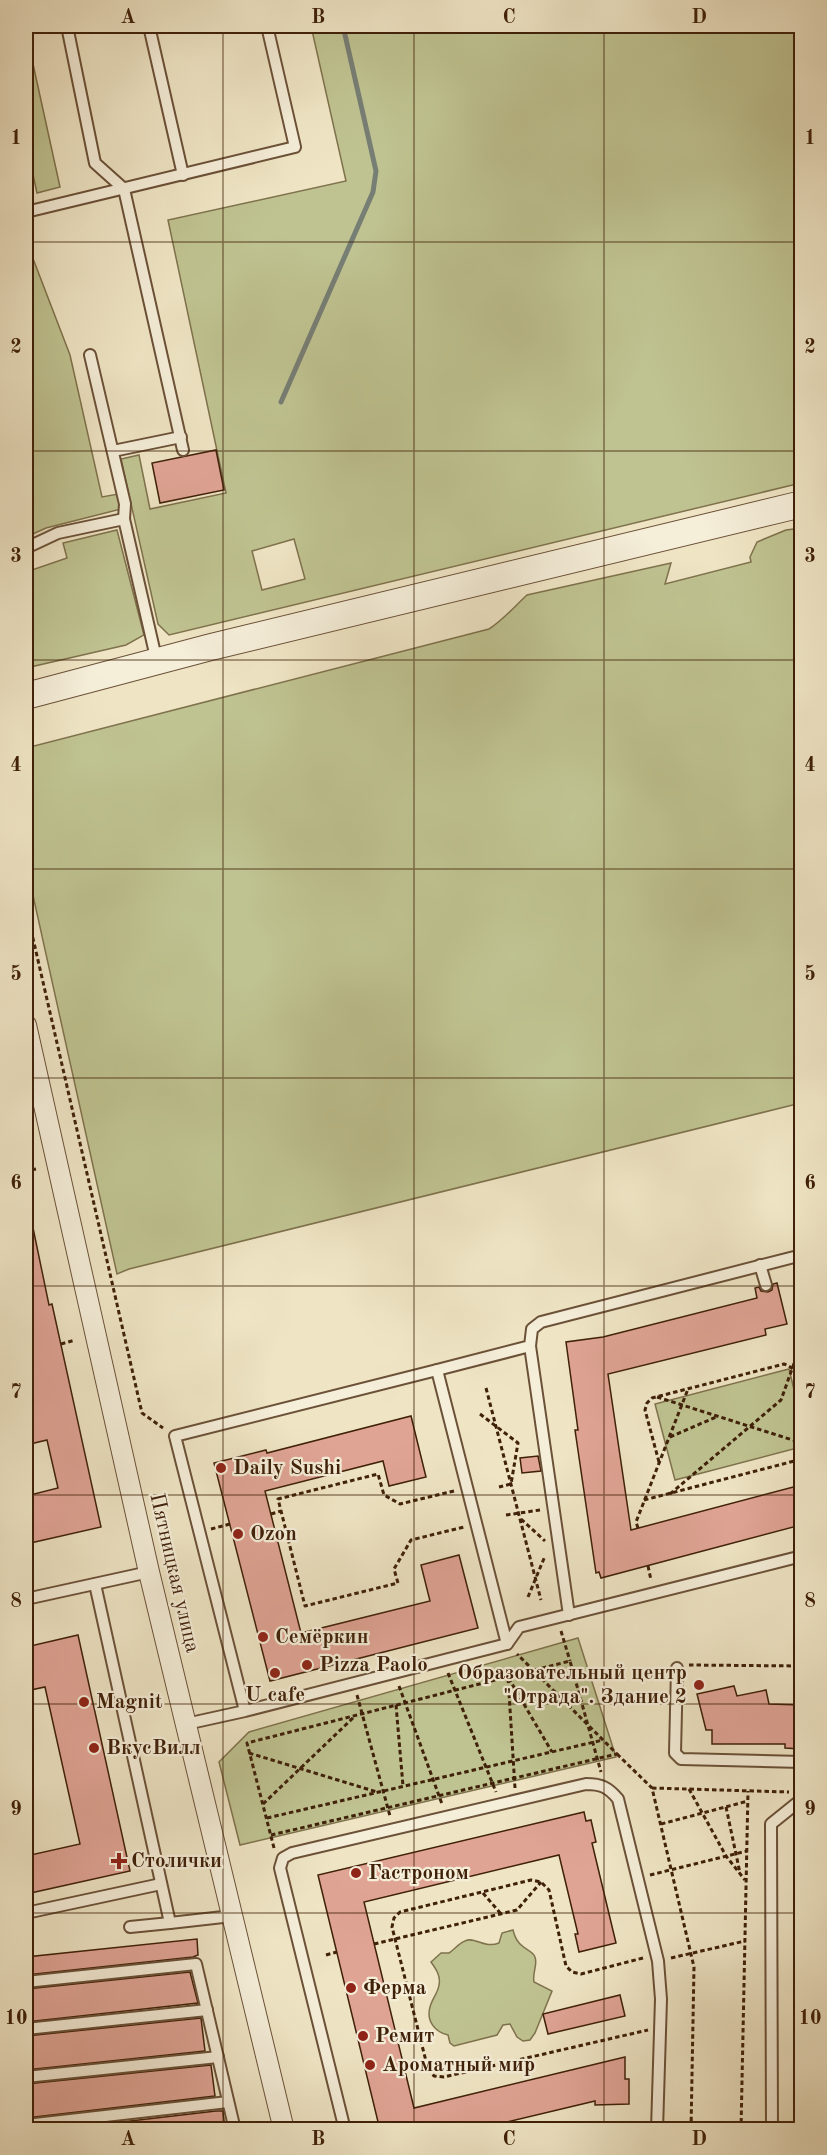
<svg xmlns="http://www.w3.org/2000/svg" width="827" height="2155" font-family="'Old Standard TT',serif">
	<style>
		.green { fill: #bfc391; stroke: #7f724d; stroke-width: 1.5; fill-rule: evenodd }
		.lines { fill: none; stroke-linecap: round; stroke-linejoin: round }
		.stream { stroke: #777e74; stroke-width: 5 }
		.building { fill: #e0a495; stroke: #3f2009; stroke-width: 1.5 }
		.service-casing { stroke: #6b5138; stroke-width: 14 }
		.minor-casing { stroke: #6b5138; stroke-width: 22 }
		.tertiary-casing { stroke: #6b5138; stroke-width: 28 }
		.path { stroke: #3f2009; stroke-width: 3; stroke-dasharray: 4.5 3; stroke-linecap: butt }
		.service { stroke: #f5eed9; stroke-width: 10 }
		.minor { stroke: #f5eed9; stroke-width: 20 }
		.tertiary { stroke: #f5eed9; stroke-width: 26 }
		.grid { fill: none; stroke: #3f2009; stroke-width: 1.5; stroke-opacity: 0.55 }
		.poi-dot { fill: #8f2418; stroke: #f5eed9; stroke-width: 2 }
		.labels { text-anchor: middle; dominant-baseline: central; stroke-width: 4.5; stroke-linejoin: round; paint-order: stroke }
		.poi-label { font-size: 21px; font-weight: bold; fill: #3f2009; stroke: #f5eed9; text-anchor: start }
		.street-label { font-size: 21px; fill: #3f2009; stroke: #f5eed9 }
		.neatline { fill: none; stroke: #3f2009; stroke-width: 2 }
		.grid-label { font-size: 20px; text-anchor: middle; font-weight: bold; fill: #3f2009 }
	</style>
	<rect width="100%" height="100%" fill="#efe5c5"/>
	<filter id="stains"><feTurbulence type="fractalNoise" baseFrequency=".00333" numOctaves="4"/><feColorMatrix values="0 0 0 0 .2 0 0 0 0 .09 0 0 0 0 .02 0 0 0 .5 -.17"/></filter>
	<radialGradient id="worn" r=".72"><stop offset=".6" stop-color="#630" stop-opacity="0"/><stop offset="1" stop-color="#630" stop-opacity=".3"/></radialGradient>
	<g class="green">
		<path d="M311,26h490v457l-632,152 -11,-11 -37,-165 18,-4 11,54 76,-16 -58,-273 178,-39zM294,539l11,40 -43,11 -10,-39z"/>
		<path d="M26,32l34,155 -23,6 -11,-50z"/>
		<path d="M26,243h1l43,112 32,142 16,-3 3,15 -75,19 -20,9z"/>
		<path d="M801,528v575l-672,166 -12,5 -91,-410v-116l463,-119c14,-9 25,-22 38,-34l144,-32 -6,21 86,-22 -1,-5 7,-15 29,-12z"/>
		<path d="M117,530l27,105 -18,10 -100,23v-96l41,-14 -4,-15z"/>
		<path d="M789,1369l12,49v29l-126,33 -20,-76z"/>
		<path d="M578,1638l38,119 -376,88 -21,-83 30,-30z"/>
		<path d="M513,1930c5,21 19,18 22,27 3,8 -3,16 -1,25l18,9 -17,42 -5,7 -7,1 -6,-4 -7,-13 -7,1 -6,10 -43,11 -4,-3 -2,-8c-13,-3 -22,-14 -18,-28 2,-8 8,-14 9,-22 2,-9 -3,-16 -8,-23l10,-9h8c5,-3 10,-10 16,-12 10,-5 19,8 34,2l3,-10z"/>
	</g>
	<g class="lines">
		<path class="stream" d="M281,402l92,-210 3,-21 -33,-145"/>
	</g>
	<g class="building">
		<path d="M216,450l8,40 -64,13 -8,-40z"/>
		<path d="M32,1223l17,82 3,-1 49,223 -75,17v-48l32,-8 -11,-48 -21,5v-56l4,-1 -4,-20v-144z"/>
		<path d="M777,1283l10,41 -22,5 1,6 -158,39 23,156 170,-45v40l-200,53 -2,-6 -3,1 -21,-143h3l-12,-88 37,-5 154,-39 -2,-10 4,-1 2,4 7,1 4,-2 1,-6z"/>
		<path d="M411,1416l15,61 -37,9 -6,-25 -118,30 36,142 129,-32 -9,-36 38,-10 19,73 -208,53 -56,-218 52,-13 1,3z"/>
		<path d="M538,1456l3,15 -19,2 -2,-15z"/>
		<path d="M78,1635l52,236 -104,23v-38l54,-12 -35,-157 -19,4v-44z"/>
		<path d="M734,1686l3,10 29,-6 3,14 32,1v44l-16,-1v-4h-73v-14h-6l-9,-36z"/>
		<path d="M584,1812l2,9 5,-1 5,22 -4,1 24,100 -37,9 -4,-18h3l-19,-79 -195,47 50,206 211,-51v22h4v25l-34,1v-4l-121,29h-94l-62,-255z"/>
		<path d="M197,1939l1,16 -5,2 -167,18v-18z"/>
		<path d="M190,1972l8,31 -172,19v-33z"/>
		<path d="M620,1995l5,21 -77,18 -5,-20z"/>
		<path d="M201,2018l4,33 -179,19v-34z"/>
		<path d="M211,2065l4,31 -189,22v-34z"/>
		<path d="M223,2111l2,19h-172l163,-19z"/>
	</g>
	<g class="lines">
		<g class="service-casing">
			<g id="service">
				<path d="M67,26l28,137 29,26 59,261"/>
				<path d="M149,26l34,149"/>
				<path d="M26,212l269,-65 -28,-121"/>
				<path d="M90,355l35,149 -1,15"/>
				<path d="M113,451l68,-14"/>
				<path d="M26,548l32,-15 66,-14 33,143"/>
				<path d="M760,1265l6,20"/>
				<path d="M530,1346l39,269"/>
				<path d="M437,1370l93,-24 2,-17 9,-7 261,-67"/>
				<path d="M95,1584l75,339 62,-7"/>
				<path d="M26,1599l123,-27"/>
				<path d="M507,1644l12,-17 283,-71"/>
				<path d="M677,1668l-2,85 6,6 121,3"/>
				<path d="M186,1724l59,-13 262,-67 -70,-274 -262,66 70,275"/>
				<path d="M26,1913l135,-29"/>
				<path d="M130,1927l40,-4"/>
				<path d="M26,1982l170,-18 39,166"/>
				<path d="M26,2029l181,-19"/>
				<path d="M26,2077l192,-20"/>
				<path d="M26,2125l202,-23"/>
				<path d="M345,2130l-65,-262 3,-10 9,-5 294,-69c15,0 22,3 32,15l40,162 3,38 -4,131"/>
				<path d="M630,2130l27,-2"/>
				<path d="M772,2130l-1,-306 31,-25"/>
			</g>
		</g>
		<g class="minor-casing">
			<path id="minor" d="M26,1025l123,547 135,558"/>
		</g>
		<g class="tertiary-casing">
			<path id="tertiary" d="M26,696l185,-49 591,-143"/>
		</g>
		<g class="path">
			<path d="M26,908l116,505 21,15"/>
			<path d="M26,1171l10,-2"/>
			<path d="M61,1344l14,-4"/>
			<path d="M486,1388l55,212"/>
			<path d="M657,1397l145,46"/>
			<path d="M480,1414l38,29 -7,41 -12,3"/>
			<path d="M670,1437l46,-20"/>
			<path d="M659,1462l-14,-52 2,-7 5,-5 132,-34c14,5 14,14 18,27"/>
			<path d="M454,1491l-54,13 -16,-9 -6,-21 -100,25 27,107 93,-23 -4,-14 17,-29 53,-13"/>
			<path d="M670,1494l111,-94 21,-59"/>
			<path d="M644,1500l158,-41"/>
			<path d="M271,1514l10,-3"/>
			<path d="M506,1515l34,-5"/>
			<path d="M521,1519l24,22"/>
			<path d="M638,1528l-2,-6 52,-133"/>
			<path d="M211,1529l19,-5"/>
			<path d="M648,1566l3,14"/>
			<path d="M528,1597l17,-41"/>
			<path d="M561,1631l9,30"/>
			<path d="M689,1665l113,1"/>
			<path d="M448,1673l48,119"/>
			<path d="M399,1686l43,118"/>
			<path d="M357,1695l33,121"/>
			<path d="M396,1705l7,81"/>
			<path d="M249,1753l128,39"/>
			<path d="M617,1754l35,34 42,179 -3,163"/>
			<path d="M515,1788l-7,-111 44,75"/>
			<path d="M652,1788l137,4"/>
			<path d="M689,1789l37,67 19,24"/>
			<path d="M263,1804l92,-88"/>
			<path d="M726,1807l14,66"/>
			<path d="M267,1818l336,-78"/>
			<path d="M661,1824l87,-23"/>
			<path d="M271,1835l346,-81 -100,-100"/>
			<path d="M274,1848l-27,-105 323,-82 31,111"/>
			<path d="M650,1875l97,-24"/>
			<path d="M483,1893l18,21"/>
			<path d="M374,1944l143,-34 24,-28"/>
			<path d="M326,1955l11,-3"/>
			<path d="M643,1958l-62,16 -9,-2 -6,-6 -17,-76 -8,-8 -10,-2 -131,32 -6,6 -2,9 36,142 6,7 10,1 204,-47"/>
			<path d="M671,1958l74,-17"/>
			<path d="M741,2130l7,-339"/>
		</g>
		<use href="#service" class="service"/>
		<use href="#minor" class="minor"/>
		<use href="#tertiary" class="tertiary"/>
	</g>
	<path class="grid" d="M223,26v2104M414,26v2104M604,26v2104M26,242h776M26,451h776M26,660h776M26,869h776M26,1078h776M26,1286h776M26,1495h776M26,1704h776M26,1913h776"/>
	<g class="poi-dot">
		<circle cx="221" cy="1468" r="6"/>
		<circle cx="238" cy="1534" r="6"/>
		<circle cx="263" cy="1637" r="6"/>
		<circle cx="307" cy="1665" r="6"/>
		<circle cx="275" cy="1673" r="6"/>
		<circle cx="699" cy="1685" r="6"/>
		<circle cx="84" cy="1702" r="6"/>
		<circle cx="94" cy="1748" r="6"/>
		<path d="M116 1852h6v6h6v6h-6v6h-6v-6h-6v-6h6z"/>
		<circle cx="356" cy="1873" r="6"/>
		<circle cx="351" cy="1988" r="6"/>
		<circle cx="363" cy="2036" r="6"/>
		<circle cx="370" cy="2065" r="6"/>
	</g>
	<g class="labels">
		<g class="poi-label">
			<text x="233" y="1468">Daily Sushi</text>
			<text x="250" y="1534">Ozon</text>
			<text x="275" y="1637">Семёркин</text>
			<text x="319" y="1665">Pizza Paolo</text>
			<text x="687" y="1673" text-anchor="end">Образовательный центр<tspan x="687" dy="24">"Отрада". Здание 2</tspan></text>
			<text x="275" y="1695" text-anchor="middle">U cafe</text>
			<text x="96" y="1702">Magnit</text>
			<text x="106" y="1748">ВкусВилл</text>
			<text x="131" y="1861">Столички</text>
			<text x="368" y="1873">Гастроном</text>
			<text x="363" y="1988">Ферма</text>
			<text x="375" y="2036">Ремит</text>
			<text x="382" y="2065">Ароматный мир</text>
		</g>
		<g class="street-label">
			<text transform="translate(174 1573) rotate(77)">Пятницкая улица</text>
		</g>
	</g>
	<rect width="827" height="2155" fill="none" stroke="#efe5c5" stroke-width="66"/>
	<rect x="33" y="33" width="761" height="2089" class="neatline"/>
	<g class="grid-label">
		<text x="128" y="23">A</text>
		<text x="318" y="23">B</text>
		<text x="509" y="23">C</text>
		<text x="699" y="23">D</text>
		<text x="16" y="144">1</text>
		<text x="810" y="144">1</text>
		<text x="16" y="353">2</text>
		<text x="810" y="353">2</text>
		<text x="16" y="562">3</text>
		<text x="810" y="562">3</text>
		<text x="16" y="771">4</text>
		<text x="810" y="771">4</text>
		<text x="16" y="980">5</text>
		<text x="810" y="980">5</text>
		<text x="16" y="1189">6</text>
		<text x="810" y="1189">6</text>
		<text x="16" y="1398">7</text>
		<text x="810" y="1398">7</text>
		<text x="16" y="1607">8</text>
		<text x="810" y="1607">8</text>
		<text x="16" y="1815">9</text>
		<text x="810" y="1815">9</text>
		<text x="16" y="2024">10</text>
		<text x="810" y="2024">10</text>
		<text x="128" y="2145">A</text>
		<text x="318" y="2145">B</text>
		<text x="509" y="2145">C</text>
		<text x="699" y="2145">D</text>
	</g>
	<rect width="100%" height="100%" filter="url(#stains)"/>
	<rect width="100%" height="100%" fill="url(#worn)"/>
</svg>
